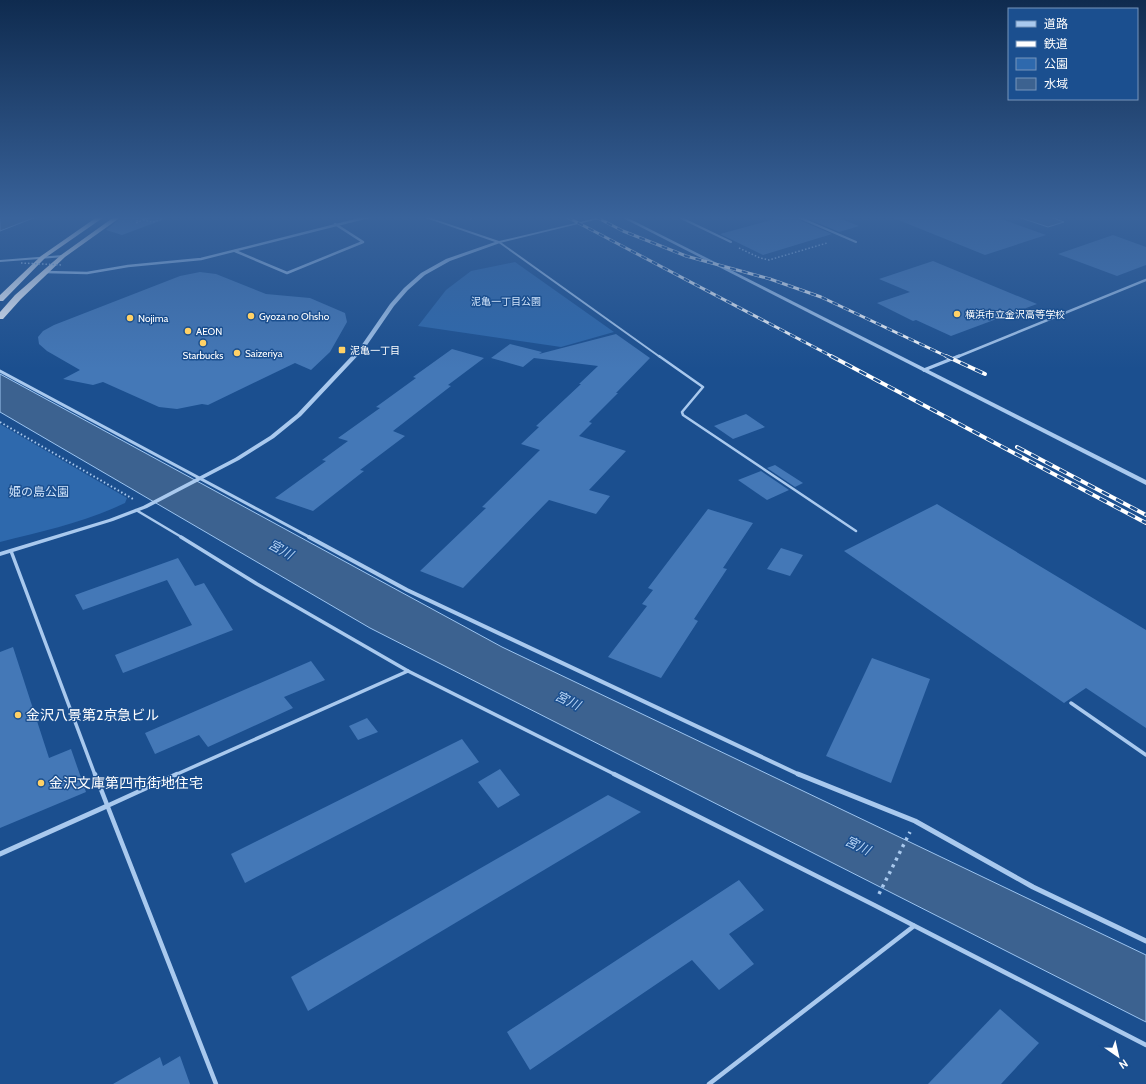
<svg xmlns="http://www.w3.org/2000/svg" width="1146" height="1084" font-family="Cabin,'Noto Sans JP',sans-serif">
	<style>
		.green { fill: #2e69ad }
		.water { fill: #3c6290; stroke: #9cc4f0 }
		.building { fill: #4478b7 }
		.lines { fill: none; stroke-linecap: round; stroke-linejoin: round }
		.path-far2 { stroke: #a9c9ee; stroke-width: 1.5; stroke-dasharray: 1.5 2; stroke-linecap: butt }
		.path-far1 { stroke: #a9c9ee; stroke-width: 2; stroke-dasharray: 1.5 2.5; stroke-linecap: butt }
		.path { stroke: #a9c9ee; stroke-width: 3.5; stroke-dasharray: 3 4.5; stroke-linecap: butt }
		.service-far3 { stroke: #a9c9ee; stroke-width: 2 }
		.service-far2 { stroke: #a9c9ee; stroke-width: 2.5 }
		.service-far1 { stroke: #a9c9ee; stroke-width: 3.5 }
		.service { stroke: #a9c9ee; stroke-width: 4.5 }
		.pedestrian-far2 { stroke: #a9c9ee; stroke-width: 3 }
		.pedestrian-far1 { stroke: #a9c9ee; stroke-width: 4 }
		.pedestrian { stroke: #a9c9ee; stroke-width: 5 }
		.minor-far1 { stroke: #a9c9ee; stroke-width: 2.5 }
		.minor { stroke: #a9c9ee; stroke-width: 3.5 }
		.tertiary { fill: #a9c9ee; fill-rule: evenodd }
		.trunk { fill: #f8faff; fill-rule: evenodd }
		.rail-far1-casing { stroke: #fff; stroke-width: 3 }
		.rail-casing { stroke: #fff; stroke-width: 4 }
		.rail-far1 { stroke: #1b4f8f; stroke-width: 2; stroke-dasharray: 6; stroke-linecap: butt }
		.rail { stroke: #1b4f8f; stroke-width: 2.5; stroke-dasharray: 8; stroke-linecap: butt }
		.path-bridge { stroke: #a9c9ee; stroke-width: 1.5; stroke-dasharray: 1.5 2; stroke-linecap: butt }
		.poi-dot { fill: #ffd166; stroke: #1b4f8f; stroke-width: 1.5 }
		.labels { text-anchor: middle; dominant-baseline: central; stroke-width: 3; stroke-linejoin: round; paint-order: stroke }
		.far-park-label { font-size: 10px; fill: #cfe3fa; stroke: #1b4f8f }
		.far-poi-label { font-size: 10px; fill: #fff; stroke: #1b4f8f; text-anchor: start }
		.park-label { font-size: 12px; fill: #cfe3fa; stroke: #1b4f8f }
		.water-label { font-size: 13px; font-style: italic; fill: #b5d3f5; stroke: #1b4f8f }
		.near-poi-label { font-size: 14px; fill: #fff; stroke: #1b4f8f; text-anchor: start }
	</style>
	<rect width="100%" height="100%" fill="#1b4f8f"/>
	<g class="green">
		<path d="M515,262l99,70 -53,15 -143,-21 28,-36 25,-19z"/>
		<path d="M0,424l127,74 -2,5c-39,19 -82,28 -125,39z"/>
	</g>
	<g class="water">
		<path d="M0,217h36l-36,14z"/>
		<path d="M1018,217h32l14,5 -16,5z"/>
		<path d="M0,374l502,273 644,308v67l-776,-394 -370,-216z"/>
	</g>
	<g class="building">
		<path d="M122,217h43v2l-43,16 -16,-5z"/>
		<path d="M782,217h14l1,2 35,15 -69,21 -43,-21z"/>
		<path d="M804,217h32l23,9 -20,6z"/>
		<path d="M891,217h105l50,18 -61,20z"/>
		<path d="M1113,235l33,12v18l-29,11 -59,-22z"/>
		<path d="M933,261l104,43 -86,32 -35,-16 -3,1 -36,-18 33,-11 -31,-13z"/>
		<path d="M200,272l16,2 50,20 44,4 35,15 2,9 -17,30 -19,18 -16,-7 -87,42 -6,-1 -25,5 -18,-2 -56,-25 -10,3 -30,-6 17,-9 -33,-19 -8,-7 -1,-7 5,-6 11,-6 126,-49z"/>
		<path d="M616,334l34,24 -34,35h2l-29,29 3,1 -13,13 47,15 -37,39 21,6 -14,18 -47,-14 -86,88 -43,-17 66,-63 -4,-1 58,-57 -19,-6 18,-17 -3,-1 45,-42h-2l19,-18 -64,-8 -11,9 -32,-9 19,-14 32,8 -3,2z"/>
		<path d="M452,349l32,9 -36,27 3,1 -58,45 12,5 -45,34 4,1 -51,40 -38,-13 51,-37 -4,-1 26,-19 -10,-3 42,-30 -4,-1 40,-29 -3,-1z"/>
		<path d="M746,414l19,13 -32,12 -19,-13z"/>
		<path d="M775,465l28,18 -8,4 -28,-19z"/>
		<path d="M761,471l28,19 -22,10 -29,-20z"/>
		<path d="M937,504l209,126v98l-60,-40 -22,15 -220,-152z"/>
		<path d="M708,509l45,14 -30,45 4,1 -33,50 4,2 -37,57 -53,-21 39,-51 -5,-2 11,-14 -5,-2z"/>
		<path d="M781,548l22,7 -13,21 -23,-7z"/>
		<path d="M178,558l17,28 9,-3 29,47 -110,43 -8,-18 77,-30 -25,-45 -84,30 -8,-15z"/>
		<path d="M13,647l36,111 22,-9 15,43 -86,36v-176z"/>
		<path d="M872,658l58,21 -39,104 -65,-27z"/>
		<path d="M311,661l14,19 -41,17 9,11 -85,39 -9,-12 -44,19 -10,-21z"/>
		<path d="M367,718l11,14 -20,8 -9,-14z"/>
		<path d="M462,739l17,23 -234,121 -14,-29z"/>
		<path d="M500,769l20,26 -22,13 -20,-26z"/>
		<path d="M608,795l33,17 -333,199 -17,-34z"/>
		<path d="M739,880l25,30 -35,24 25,30 -35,26 -27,-30 -162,110 -23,-38z"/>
		<path d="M1000,1009l39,34 -38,41h-73z"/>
		<path d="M180,1056l10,28h-77l47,-27 3,9z"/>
	</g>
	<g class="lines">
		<g class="path-far2">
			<path d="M139,217l-3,6 14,-6"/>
			<path d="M470,219l5,-2"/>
			<path d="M143,220l10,2 9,-3 -1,-2"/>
			<path d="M739,248l21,10 9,2 58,-17"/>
		</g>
		<path class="path-far1" d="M0,422l133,77"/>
		<path class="path" d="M879,894l31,-62"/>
		<g class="service-far3">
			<path d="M679,217l52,25"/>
			<path d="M798,217l58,25"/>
			<path d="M499,242l161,115"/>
		</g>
		<g class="service-far2">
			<path d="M659,356l44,31 -21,25 1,3 173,116"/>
			<path d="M136,510l47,28"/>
		</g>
		<g class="service-far1">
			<path d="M181,537l76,47 151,87 208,104"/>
			<path d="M11,551l84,224"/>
			<path d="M1071,703l75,52"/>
			<path d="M175,775l233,-104"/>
		</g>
		<g class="service">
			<path d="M95,774l121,310"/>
			<path d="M614,774l260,131 272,140"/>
			<path d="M107,806l70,-32"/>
			<path d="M709,1084l205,-158"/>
		</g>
		<path class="pedestrian-far2" d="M0,371l311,167"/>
		<path class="pedestrian-far1" d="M309,537l98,53 393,185"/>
		<g class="pedestrian">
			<path d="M798,774l117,47 118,66 113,54"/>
			<path d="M0,854l107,-48"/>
		</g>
		<g class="minor-far1">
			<path d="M235,251l52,22 76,-31 -28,-18"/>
			<path d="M45,272l42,1 41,-7 73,-7 167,-42"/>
			<path d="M957,357l189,-77"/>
		</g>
		<path class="minor" d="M924,370l35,-14"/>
		<g class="tertiary">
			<path d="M423,217h5l71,24 102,-24h6l-107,26 -50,18 -25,14 -17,15 -14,16 -29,42 -64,68 -27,22 -35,22 -92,48 -34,13 -113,35v-4l109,-33 34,-13 92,-48 35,-22 27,-22 64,-68 29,-42 14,-16 17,-15 25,-14 49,-17z"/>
			<path d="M621,217h5l520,263v5z"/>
			<path d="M63,255l2,1v1l-65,5v-2z"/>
		</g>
		<g class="trunk">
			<path d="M97,217h7l-59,41 -42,43h-3v-6l41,-39z"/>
			<path d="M114,217h7l-56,40 -44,42 -18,20h-3v-7l15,-17 46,-40z"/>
		</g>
		<g class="rail-far1-casing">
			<g id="rail-far1">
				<path d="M567,217l266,140"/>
				<path d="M596,217l27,14 63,25 84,23 51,18 127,60"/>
			</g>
		</g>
		<g class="rail-casing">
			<g id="rail">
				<path d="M831,356l315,167"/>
				<path d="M946,356l39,18"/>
				<path d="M1017,447l129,68"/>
			</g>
		</g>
		<use href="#rail-far1" class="rail-far1"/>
		<use href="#rail" class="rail"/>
		<path class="path-bridge" d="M21,263l42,2"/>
	</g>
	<linearGradient id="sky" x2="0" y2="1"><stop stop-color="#0f2b4f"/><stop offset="0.59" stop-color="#39639b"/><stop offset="1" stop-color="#39639b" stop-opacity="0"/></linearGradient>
	<rect width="1146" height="369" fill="url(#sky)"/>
	<g class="poi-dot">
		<circle cx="957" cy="314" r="4"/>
		<circle cx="251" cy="316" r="4"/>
		<circle cx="130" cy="318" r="4"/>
		<circle cx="188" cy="331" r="4"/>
		<circle cx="203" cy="343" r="4"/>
		<rect x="338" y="346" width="8" height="8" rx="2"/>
		<circle cx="237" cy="353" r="4"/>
		<circle cx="18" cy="715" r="4"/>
		<circle cx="41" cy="783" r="4"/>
	</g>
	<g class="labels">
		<g class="far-park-label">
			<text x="506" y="301">泥亀一丁目公園</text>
		</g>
		<g class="far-poi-label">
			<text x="965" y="314">横浜市立金沢高等学校</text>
			<text x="259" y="316">Gyoza no Ohsho</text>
			<text x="138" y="318">Nojima</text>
			<text x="196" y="331">AEON</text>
			<text x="350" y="350">泥亀一丁目</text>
			<text x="245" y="353">Saizeriya</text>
			<text x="203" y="355" text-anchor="middle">Starbucks</text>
		</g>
		<g class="park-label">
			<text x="39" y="491">姫の島公園</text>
		</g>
		<g class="water-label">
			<text transform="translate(281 549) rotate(29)">宮川</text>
			<text transform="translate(568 700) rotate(26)">宮川</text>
			<text transform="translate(858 845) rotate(26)">宮川</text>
		</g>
		<g class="near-poi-label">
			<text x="26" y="715">金沢八景第2京急ビル</text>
			<text x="49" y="783">金沢文庫第四市街地住宅</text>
		</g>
	</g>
	<rect x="1008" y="8" width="130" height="92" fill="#1b4f8f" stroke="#7695bc"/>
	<rect x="1016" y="21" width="20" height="6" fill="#a9c9ee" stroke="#7695bc"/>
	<text x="1044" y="28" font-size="12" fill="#ffffff">道路</text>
	<rect x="1016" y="41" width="20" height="6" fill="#ffffff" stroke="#7695bc"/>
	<text x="1044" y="48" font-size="12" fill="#ffffff">鉄道</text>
	<rect x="1016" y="58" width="20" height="12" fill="#2e69ad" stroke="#7695bc"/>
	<text x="1044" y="68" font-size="12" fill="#ffffff">公園</text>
	<rect x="1016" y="78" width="20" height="12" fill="#3c6290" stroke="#7695bc"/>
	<text x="1044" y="88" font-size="12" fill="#ffffff">水域</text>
	<g transform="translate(1118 1056) rotate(146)" stroke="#1b4f8f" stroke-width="3" paint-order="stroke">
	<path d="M0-3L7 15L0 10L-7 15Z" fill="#ffffff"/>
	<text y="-6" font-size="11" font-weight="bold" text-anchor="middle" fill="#ffffff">N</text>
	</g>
</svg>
